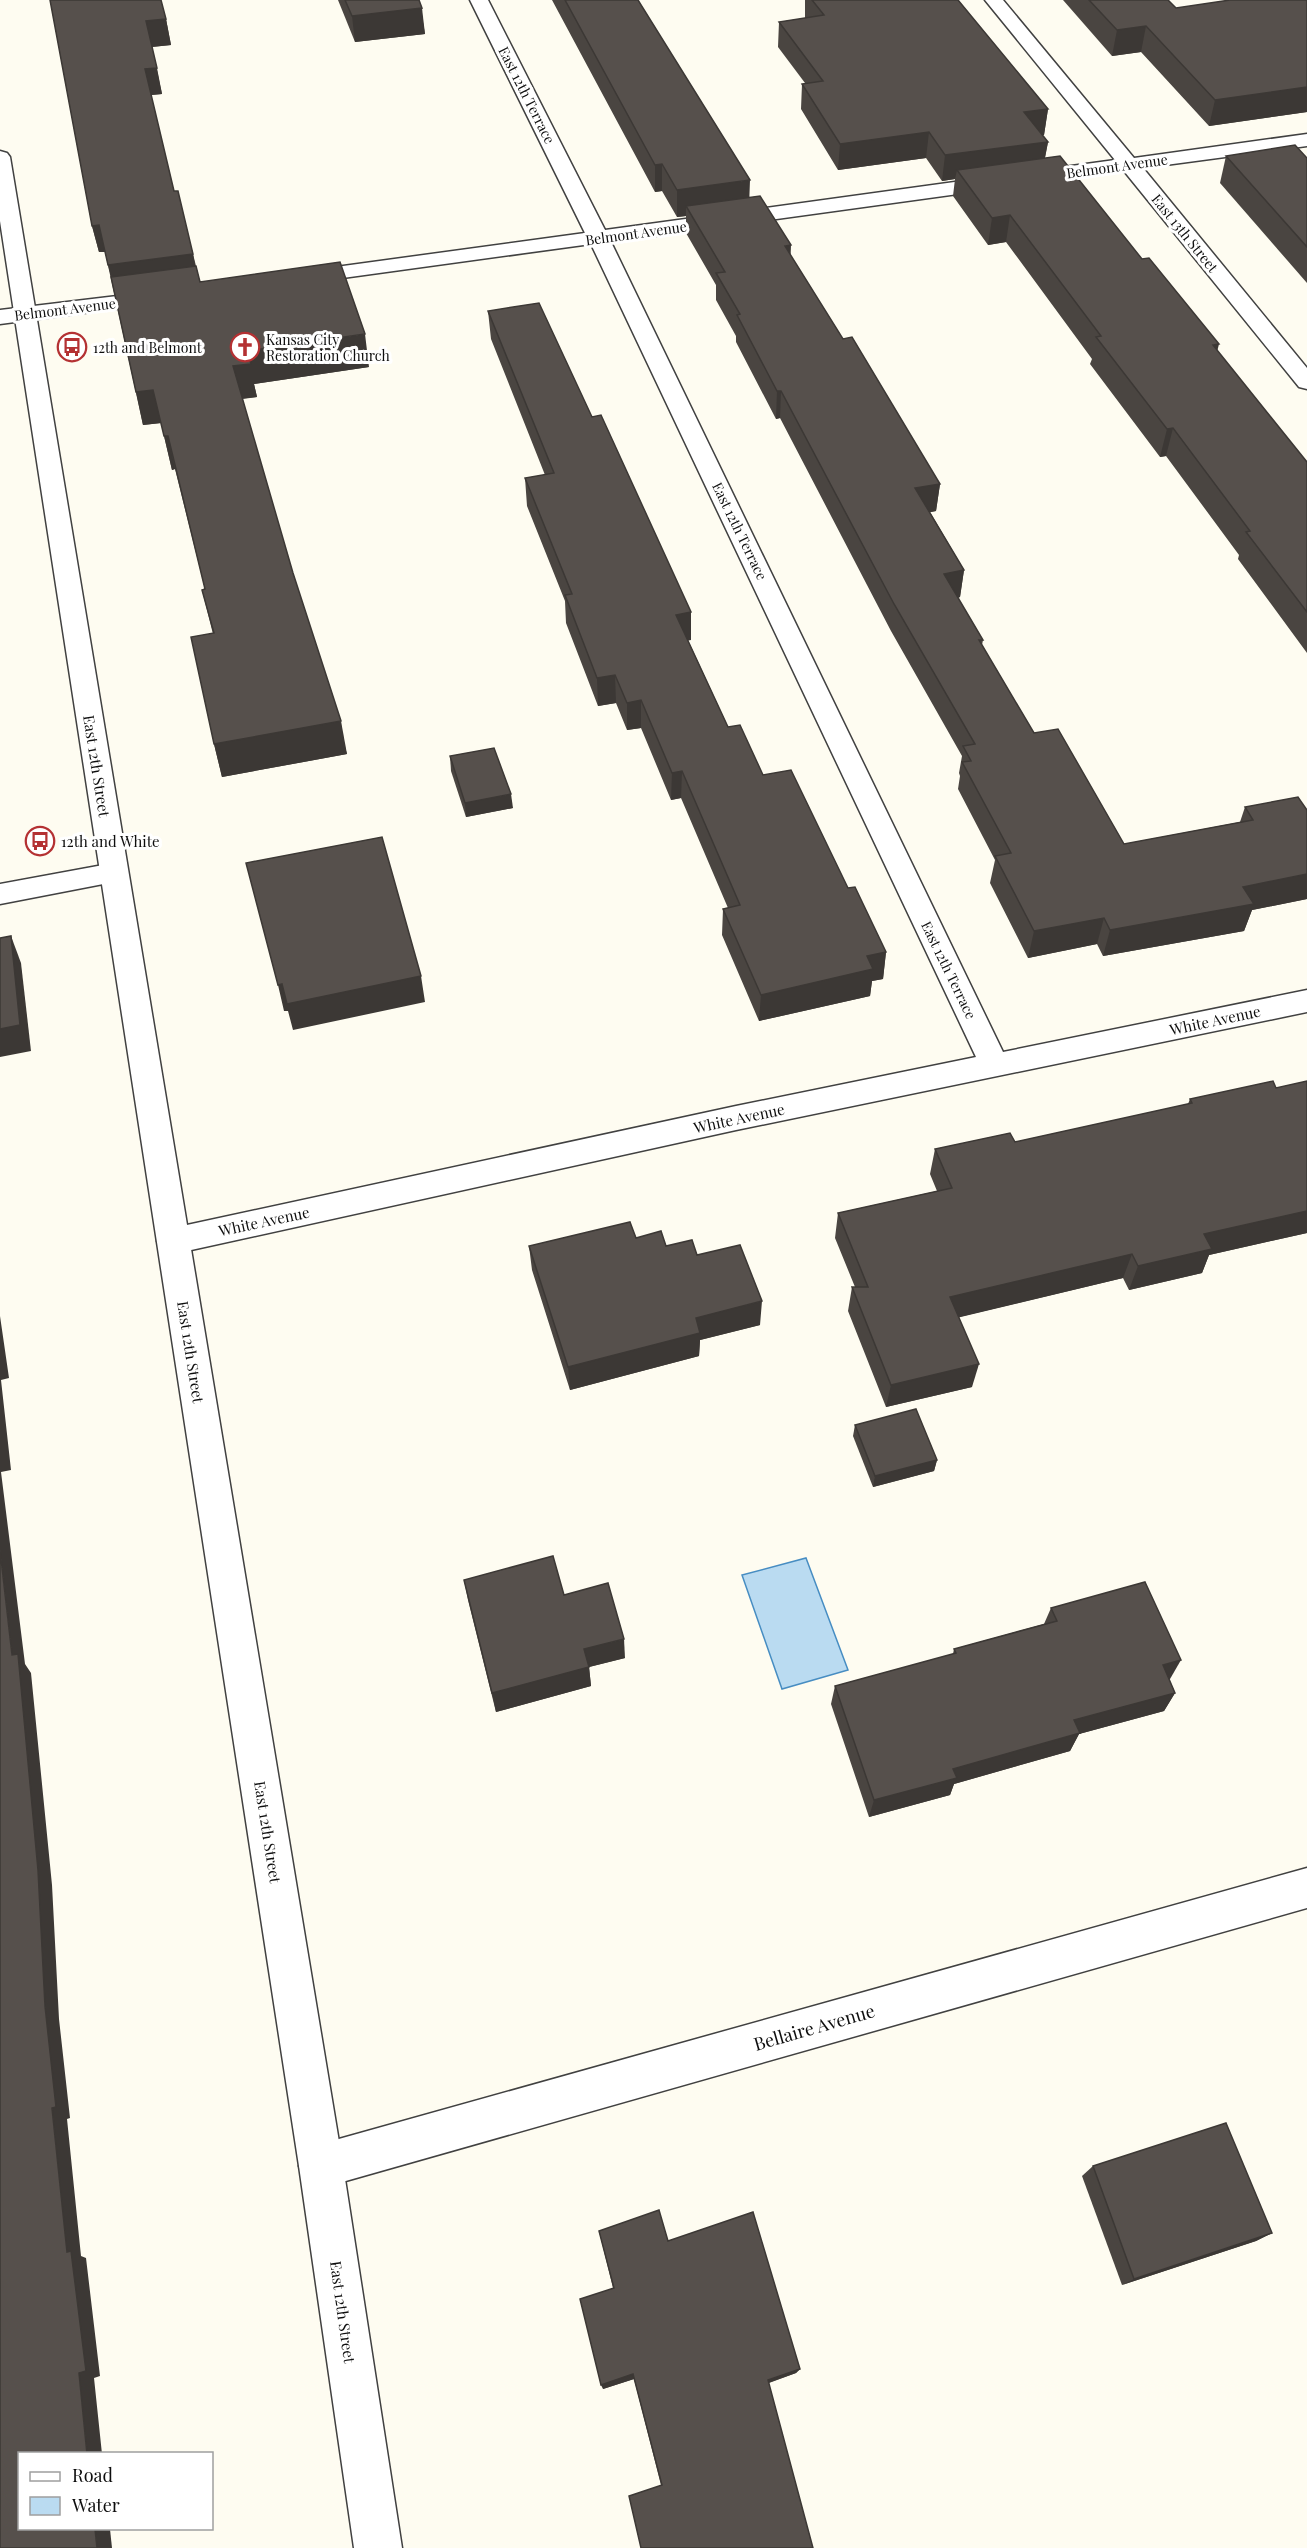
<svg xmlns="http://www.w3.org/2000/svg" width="1307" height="2548" font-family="'Playfair Display',serif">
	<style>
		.water { fill: #badbf1; stroke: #478dc2; stroke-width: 1.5 }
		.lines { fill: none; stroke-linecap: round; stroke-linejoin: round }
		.minor-casing { stroke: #414141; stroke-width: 3 }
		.tertiary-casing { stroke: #414141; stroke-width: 3 }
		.minor { fill: #fff; fill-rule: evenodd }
		.tertiary { fill: #fff; fill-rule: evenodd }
		.wall { fill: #4a4541 }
		.shaded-wall { fill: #3c3835 }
		.building { fill: #56504c; stroke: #3c3835; stroke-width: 1.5 }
		.labels { text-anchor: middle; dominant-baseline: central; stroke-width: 6; stroke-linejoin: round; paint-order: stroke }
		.far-street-label { font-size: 14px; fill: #0e0e0e; stroke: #fff }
		.far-poi-label { font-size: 14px; fill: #0e0e0e; stroke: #fff; text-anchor: start }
		.street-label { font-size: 15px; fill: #0e0e0e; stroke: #fff }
		.poi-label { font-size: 15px; fill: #0e0e0e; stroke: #fff; text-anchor: start }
		.near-street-label { font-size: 18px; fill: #0e0e0e; stroke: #fff }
	</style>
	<rect width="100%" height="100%" fill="#fefcf1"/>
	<path class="water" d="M806,1558l42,112 -66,19 -40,-114z"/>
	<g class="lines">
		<g class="minor-casing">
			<g id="minor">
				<path d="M470,0h18l117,230 510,-70 -130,-160h18l131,158 173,-24v12l-164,22 164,200v21l-8,-2 -175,-216 -513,71 392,810 304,-62v22l-571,118 -563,124 -12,-4 -4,-9 4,-9 12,-4 563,-122 240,-49 -385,-813 -292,40 -8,-1 -3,-5 3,-5 8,-1 286,-39z"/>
				<path d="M159,291l8,1 3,5 -3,5 -167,22v-14z"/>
				<path d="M114,863l10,3 4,7 -4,7 -124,24v-20z"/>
				<path d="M1307,1868v40l-986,280 -15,-7 -7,-15 7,-15 15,-7z"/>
			</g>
		</g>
		<g class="tertiary-casing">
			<path id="tertiary" d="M0,151l7,2 3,4 333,2009 59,382h-48l-55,-382 -299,-1945z"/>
		</g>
		<use href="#minor" class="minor"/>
		<use href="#tertiary" class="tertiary"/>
	</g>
	<g class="wall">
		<path d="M50,0l116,19 5,26 -19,2 10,47 -11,1 23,96 19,63 7,28 169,85 -115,17 3,13 -15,2 51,174 54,181 -125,23 -8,-33 -1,-110 -11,-44 3,-1 -30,-120 -3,1 -11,-47 -18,2 -38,-173h-6l-7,-26z"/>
		<path d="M338,0h81l6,34 -70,8z"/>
		<path d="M552,0h86l112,198 41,58 52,83 97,145 -4,27 -6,1 34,58 -4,27 -2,1 25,42 -1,5 52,88 90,111 116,-22 5,-15 62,3v89l-55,11 -8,21 -141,25 -6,-12 -69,14 -38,-75 5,-23 -37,-71 2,-13 -1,-3 3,-17 -71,-125 -111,-213 -4,1 -40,-77v-6l-20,-36v-15l-30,-52v-17l-9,1 -15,-26 -7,1z"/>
		<path d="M805,0h153l90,109 -4,26h-2l6,7 -3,16 97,101 165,203v191l-69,-94 1,-4 -73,-99 -6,1 -70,-93 2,-5 -86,-117 -18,3 -35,-49 2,-17 -13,2 -16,-23 -88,12 -37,-61 1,-25 3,-1 -27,-36 1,-25 26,-4z"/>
		<path d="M1063,0h105l8,8 131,-8v112l-98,14 -68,-74 -29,4z"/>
		<path d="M1226,156l81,2v125l-87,-100z"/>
		<path d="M488,311l104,106 99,195v28h-3l40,87 35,48 85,113 38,64 -3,27 -11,2 -2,15 -111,25 -37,-86 1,-26 5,-1 -47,-110 -10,2 -30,-72 -14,2 -11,-27 -18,3 -32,-83 -1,-22 -38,-95 -2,-28 20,-3 -54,-136z"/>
		<path d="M450,756l63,52 -47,9 -15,-46z"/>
		<path d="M1307,1081v152l-98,22 -7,18 -73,17 -6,-12 -164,39 13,70 -86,20 -38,-96 4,-24h3l-20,-49 3,-25 99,-22 -7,-17 5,-25 80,-7 173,-38 2,-5 86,-11z"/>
		<path d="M636,1238l61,17 63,70 -60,15 -1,16 -129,34 -38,-120 -3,-24z"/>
		<path d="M855,1425l82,35 -3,11 -61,16 -20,-51z"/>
		<path d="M464,1580l100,15 61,63 -36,9 2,19 -95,26 -28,-112z"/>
		<path d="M1051,1608l119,71h-1l6,14 -11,18 -85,23 -9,17 -116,33 -4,11 -81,22 -38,-113 4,-18 118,-32 1,-5 90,-25z"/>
		<path d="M1093,2166l179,67 -16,8 -134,44 -40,-109z"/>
		<path d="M599,2231l69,10 132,128 -4,4 -27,10 -108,102 -27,-106 -31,10 10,-101z"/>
	</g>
	<g class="shaded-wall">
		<path d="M422,8l3,26 -70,8 -3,-26z"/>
		<path d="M166,19l5,26 -20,2 -5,-26z"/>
		<path d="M1146,26l-5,26 -29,4 5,-26z"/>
		<path d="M157,68l5,26 -11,1 -6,-26z"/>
		<path d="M1307,87v25l-98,14 6,-26z"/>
		<path d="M1048,109l-4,26 -23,3 3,-26z"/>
		<path d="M929,132l-3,26 -88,12 2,-26z"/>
		<path d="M1048,142l-5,25 -86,3 -2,9 -13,2 3,-26z"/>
		<path d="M662,164v27l-7,1v-27z"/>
		<path d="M750,180l-1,27 -63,-1v10l-9,1v-27z"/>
		<path d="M1010,215l-4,27 -18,3 4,-27z"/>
		<path d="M99,225l7,27h-7l-7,-26z"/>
		<path d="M791,245l-1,27 -5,-26z"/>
		<path d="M193,254l5,27 -83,11 -7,-27z"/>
		<path d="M365,334l4,33 -115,17 3,13 -18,2 -6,-33 14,-15z"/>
		<path d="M1219,344l-7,28 1,-27z"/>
		<path d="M153,390l8,33 -18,2 -7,-33z"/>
		<path d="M777,391h4l-1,27 -4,1z"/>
		<path d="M1173,428l-7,28 -6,1 7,-28z"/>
		<path d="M164,436h4l7,33 -3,1z"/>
		<path d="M940,484l-4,27 -24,5 3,-28z"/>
		<path d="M964,570l-4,27 -20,4 4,-27z"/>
		<path d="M691,612v28l-15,3v-28z"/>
		<path d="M615,675l1,28 -18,3 -1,-28z"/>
		<path d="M641,700v28l-14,2v-27z"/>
		<path d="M341,721l6,33 -125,23 -8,-33z"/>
		<path d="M682,771l-1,27 -10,2 1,-27z"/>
		<path d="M511,794l2,14 -47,9 -1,-14z"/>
		<path d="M1307,874v25l-55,11 -8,21 -141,25 7,-26 133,-43z"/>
		<path d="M1104,918l-7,26 -69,14 6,-27z"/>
		<path d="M11,936l10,27 10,88 -31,6v-28z"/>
		<path d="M886,952l-3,27 -11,2 -2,15 -111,25 2,-26 106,-39z"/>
		<path d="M421,976l4,26 -132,28 -5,-19h-4l-6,-26z"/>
		<path d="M1307,1211v22l-98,22 -7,18 -73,17 9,-24 66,-32z"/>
		<path d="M1132,1254l-9,24 -179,43 6,-24z"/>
		<path d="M762,1301l-2,24 -60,15 -1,16 -129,34 -2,-23 128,-49z"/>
		<path d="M0,1316l9,62 -8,2 10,90 -10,2 24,192 6,9 21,212 7,134 11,99 -3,1 14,137 5,2 14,118 -6,2 8,76h-15l-35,-346 -7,-102 -33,-351 -12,-105z"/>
		<path d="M979,1364l-7,23 -86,20 5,-22z"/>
		<path d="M937,1460l-3,11 -61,16 2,-11z"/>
		<path d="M624,1639l1,19 -40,10 -1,-19z"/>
		<path d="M1181,1660l-11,19 -18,4 11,-18z"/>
		<path d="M589,1667l2,19 -95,26 -4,-19z"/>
		<path d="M1175,1693l-11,18 -85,23 -9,17 -116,33 -4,11 -81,22 5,-17 200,-80z"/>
		<path d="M1272,2233l-16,8 -134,44 12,-6z"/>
		<path d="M800,2369l-4,4 -31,11 3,-4z"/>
		<path d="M633,2374l1,5 -31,10 -2,-4z"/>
		<path d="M95,2529h15l2,19h-15z"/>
	</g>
	<g class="building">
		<path d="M50,0h111l5,19 -20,2 11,47 -12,1 29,122h4l15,63 -85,11 -9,-40 -7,1z"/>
		<path d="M345,0h74l3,8 -70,8z"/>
		<path d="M565,0h73l112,180 -73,10 -15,-26 -7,1z"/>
		<path d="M812,0h146l90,109 -24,3 24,30 -103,13 -16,-23 -89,12 -38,-60 21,-3 -44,-59 45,-7z"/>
		<path d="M1089,0h79l8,8 54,-8h77v87l-92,13 -69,-74 -29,4z"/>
		<path d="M1295,145l12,13v89l-81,-91z"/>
		<path d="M1060,156l82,103 7,-1 70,86 -6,1 94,117v150l-61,-80 4,-1 -77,-103 -6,1 -71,-92 5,-1 -91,-121 -18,3 -35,-48z"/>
		<path d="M760,196l31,49 -6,1 58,93 9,-2 88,147 -25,4 49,82 -20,4 39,66h-4l55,93 24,-4 66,115 129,-24 -8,-13 53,-10 9,13v64l-64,13 11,17 -144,26 -6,-12 -70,13 -39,-75 16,-3 -49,-91 9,-1 -8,-15 12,-2 -81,-140 -113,-213h-4l-40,-76 3,-1 -24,-41 9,-1 -39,-66z"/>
		<path d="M340,262l25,72 -118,17 4,13 -18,2 60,207 48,148 -127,23 -23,-107 23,-4 -12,-43 3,-1 -37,-153h-4l-11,-46 -17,2 -25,-115 85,-11 4,16z"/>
		<path d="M539,303l53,114 9,-2 90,197 -15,3 52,112 12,-2 23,50 28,-5 57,118 7,-1 31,65 -19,4 6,13 -112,26 -38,-86 17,-4 -58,-134 -10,2 -31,-73 -14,3 -12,-28 -18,3 -32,-83 7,-1 -47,-116 29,-5 -66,-162z"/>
		<path d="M494,748l17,46 -46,9 -15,-47z"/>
		<path d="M382,837l39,139 -134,28 -5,-20 -4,1 -32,-122z"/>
		<path d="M11,936l9,89 -20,4v-91z"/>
		<path d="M1273,1081l3,7 31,-7v130l-103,23 8,15 -74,17 -6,-12 -182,43 29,67 -88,21 -39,-98h16l-30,-74 114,-25 -17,-39 75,-16 5,9 177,-39 -2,-4z"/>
		<path d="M630,1222l6,16 25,-7 5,15 26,-6 5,15 43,-10 22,56 -66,17 4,15 -132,34 -39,-121z"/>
		<path d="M916,1409l21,51 -62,16 -20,-51z"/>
		<path d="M0,1550l12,105 6,-1 20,216 7,136 11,101 -4,1 15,144 4,-1 15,120 -7,2 8,81h-67v75h75l2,19h-97z"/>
		<path d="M553,1556l11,39 44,-12 16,56 -40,10 5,18 -97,26 -28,-113z"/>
		<path d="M1145,1582l36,78 -18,5 12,28 -101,27 6,13 -127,36 4,9 -83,22 -39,-114 121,-33 -2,-4 103,-28 -6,-13z"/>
		<path d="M1226,2123l46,110 -138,46 -41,-113z"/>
		<path d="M659,2210l9,31 85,-29 47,157 -32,11 45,168h-172l-12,-52 33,-11 -29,-111 -32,11 -21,-86 34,-11 -15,-57z"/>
	</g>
	<defs>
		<g id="bus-ring" transform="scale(1.5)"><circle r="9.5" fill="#fff" stroke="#b43133" stroke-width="1.5"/><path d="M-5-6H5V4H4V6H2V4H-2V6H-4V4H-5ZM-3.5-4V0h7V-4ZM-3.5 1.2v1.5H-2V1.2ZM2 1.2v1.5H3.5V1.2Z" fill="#b43133"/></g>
		<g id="church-ring" transform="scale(1.5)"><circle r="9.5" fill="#fff" stroke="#b43133" stroke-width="1.5"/><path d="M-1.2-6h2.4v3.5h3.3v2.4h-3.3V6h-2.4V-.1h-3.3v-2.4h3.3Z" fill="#b43133"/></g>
	</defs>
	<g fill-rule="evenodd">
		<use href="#bus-ring" x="72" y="347"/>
		<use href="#church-ring" x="245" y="347"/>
		<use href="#bus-ring" x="40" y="841"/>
	</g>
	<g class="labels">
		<g class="far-street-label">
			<text transform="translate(527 95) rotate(63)">East 12th Terrace</text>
			<text transform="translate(1117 166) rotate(-8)">Belmont Avenue</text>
			<text transform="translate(636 233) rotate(-8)">Belmont Avenue</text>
			<text transform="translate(1185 233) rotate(51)">East 13th Street</text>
			<text transform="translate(65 309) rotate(-7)">Belmont Avenue</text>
			<text transform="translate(740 531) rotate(64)">East 12th Terrace</text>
			<text transform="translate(949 970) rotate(64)">East 12th Terrace</text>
		</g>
		<g class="far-poi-label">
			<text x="266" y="339">Kansas City<tspan x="266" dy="16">Restoration Church</tspan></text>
			<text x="93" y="347">12th and Belmont</text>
		</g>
		<g class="street-label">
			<text transform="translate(97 766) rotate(81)">East 12th Street</text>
			<text transform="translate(1215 1020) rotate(-12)">White Avenue</text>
			<text transform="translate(739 1118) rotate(-12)">White Avenue</text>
			<text transform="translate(264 1221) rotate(-12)">White Avenue</text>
			<text transform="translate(191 1352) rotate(81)">East 12th Street</text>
			<text transform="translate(268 1832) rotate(81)">East 12th Street</text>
			<text transform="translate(343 2312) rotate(82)">East 12th Street</text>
		</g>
		<g class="poi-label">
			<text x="61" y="841">12th and White</text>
		</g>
		<g class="near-street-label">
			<text transform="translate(814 2027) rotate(-16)">Bellaire Avenue</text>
		</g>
	</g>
	<rect x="18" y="2452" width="195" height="78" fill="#ffffff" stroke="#9f9f9f" stroke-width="1.5"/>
	<rect x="30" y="2472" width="30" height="9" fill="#ffffff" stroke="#9f9f9f" stroke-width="1.5"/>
	<text x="72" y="2482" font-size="18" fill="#0e0e0e">Road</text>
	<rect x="30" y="2497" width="30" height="18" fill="#badbf1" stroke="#9f9f9f" stroke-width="1.5"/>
	<text x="72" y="2512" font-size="18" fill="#0e0e0e">Water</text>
</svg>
